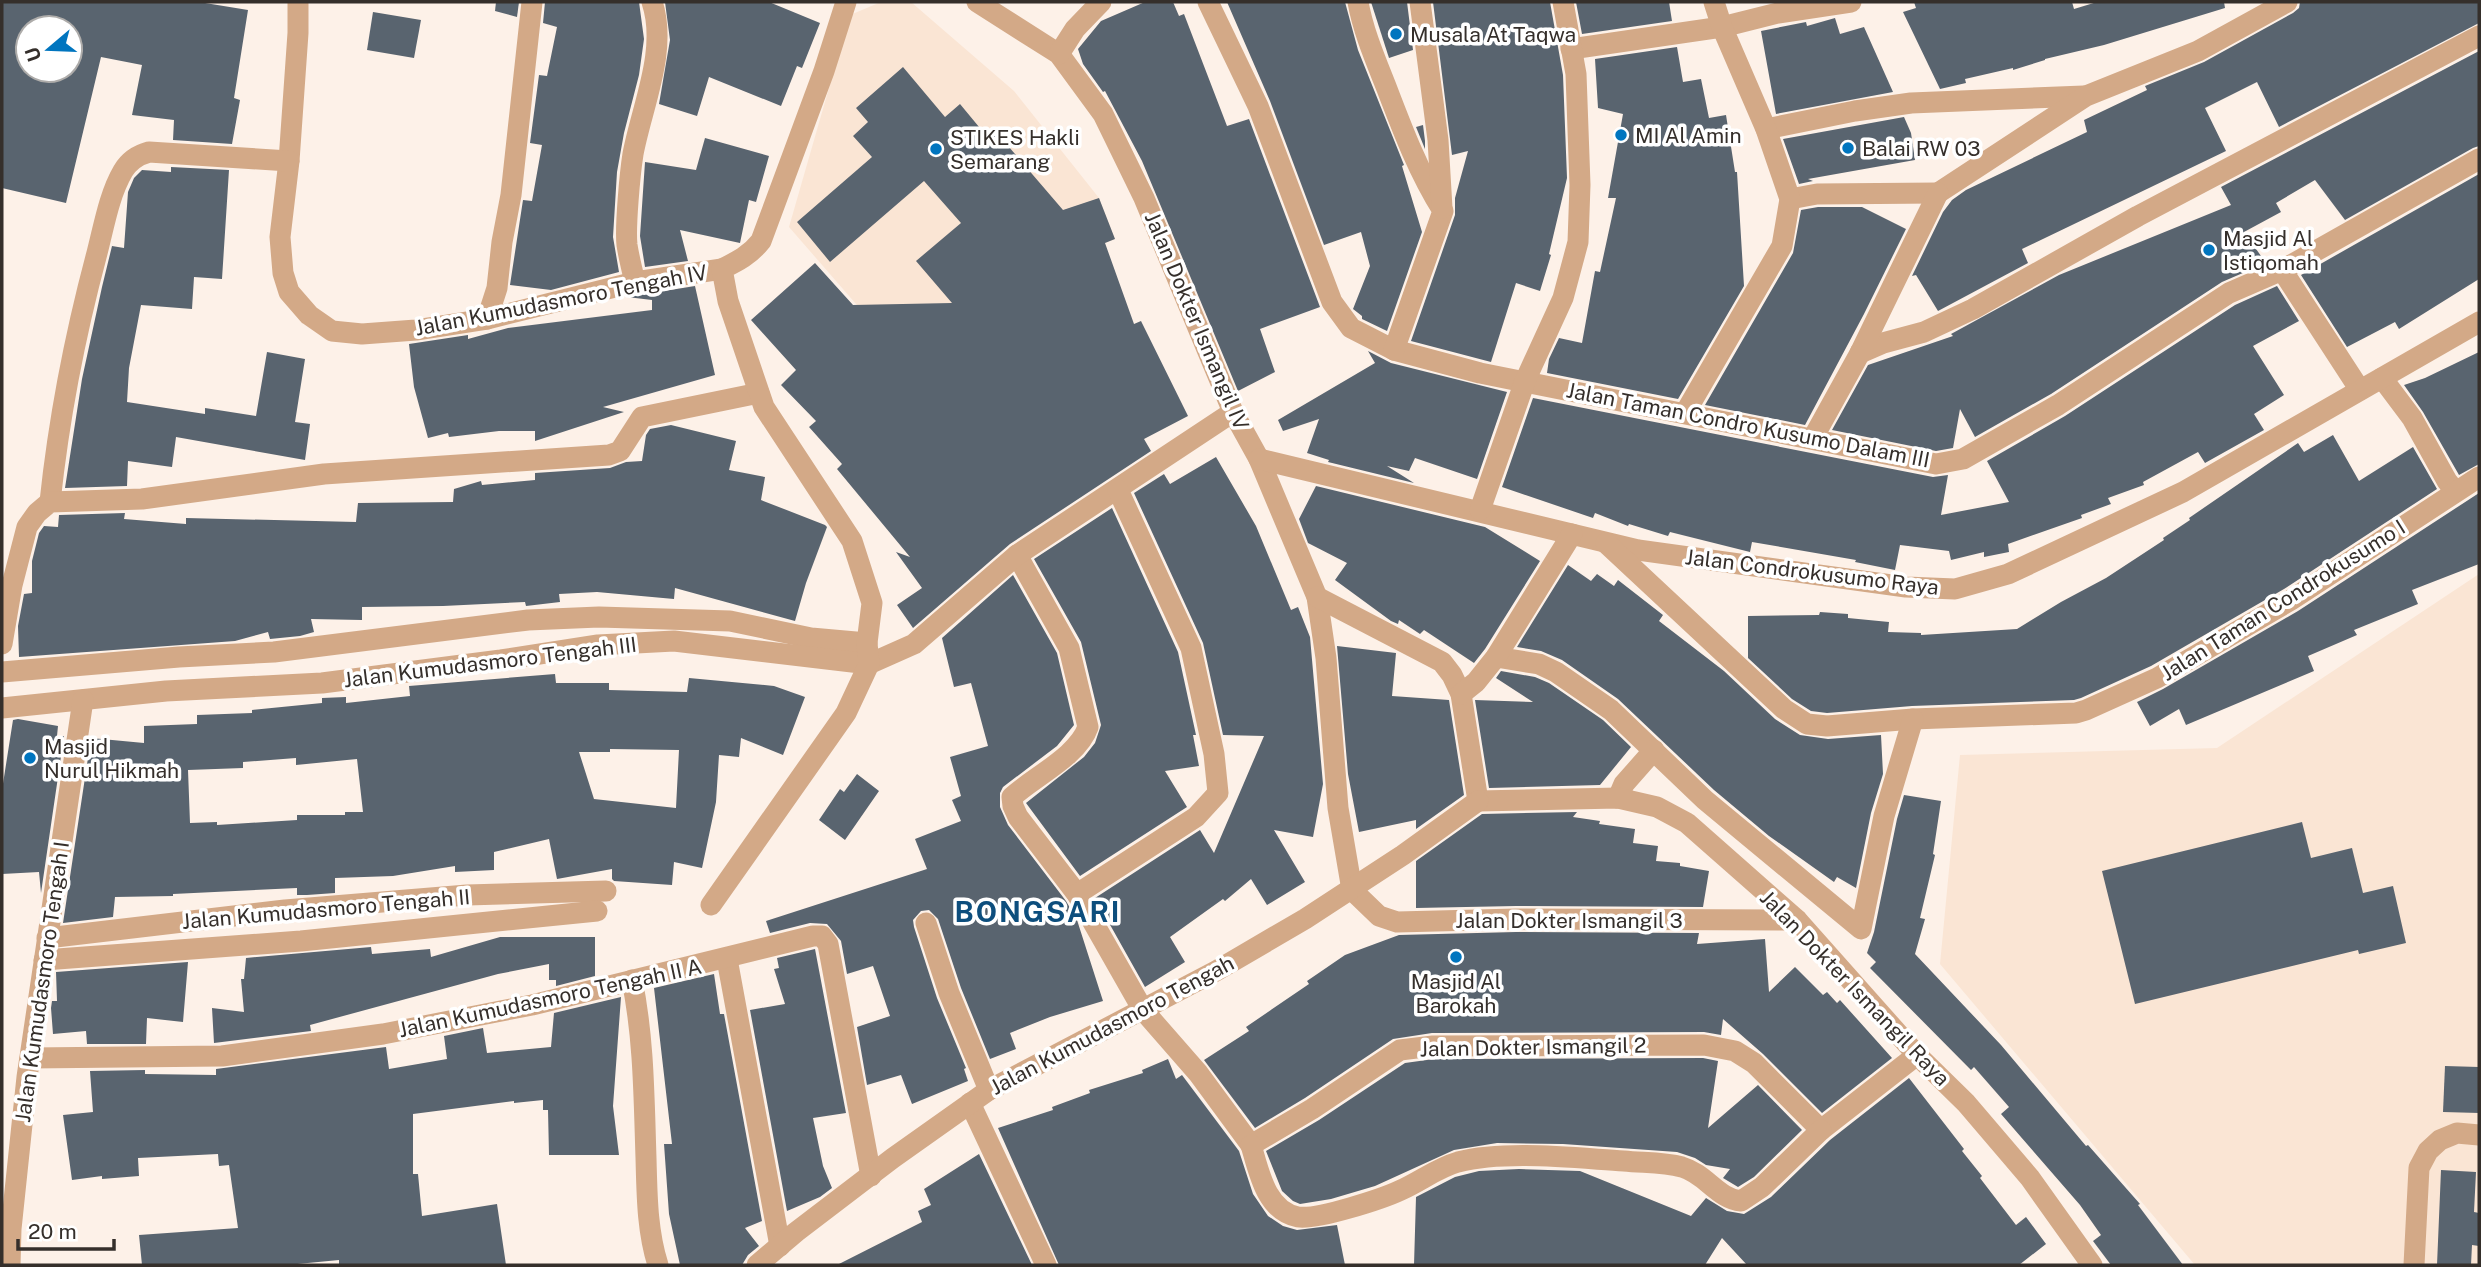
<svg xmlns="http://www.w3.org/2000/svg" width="2481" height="1267" font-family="'Public Sans',sans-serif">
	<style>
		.built { fill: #fae5d4 }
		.building { fill: #59646f; fill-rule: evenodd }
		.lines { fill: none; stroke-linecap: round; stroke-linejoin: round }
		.minor { stroke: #d3a987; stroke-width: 21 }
		.poi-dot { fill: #0075bf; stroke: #fff; stroke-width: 2.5 }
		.labels { text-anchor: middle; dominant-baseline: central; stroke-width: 7; stroke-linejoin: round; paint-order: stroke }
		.poi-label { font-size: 21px; fill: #352f2b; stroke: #fff; text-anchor: start }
		.street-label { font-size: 21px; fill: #352f2b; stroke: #fff }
		.district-label { font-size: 28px; font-weight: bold; letter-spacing: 2px; fill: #0d4e7d; stroke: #fff }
	</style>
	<rect width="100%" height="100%" fill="#fdf1e8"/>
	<g class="built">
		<path d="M881,2h30l103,89 85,107 16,41 -90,36 -86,55 -76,-18 -74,-85 61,-212z"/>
		<path d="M2479,574v691h-284l-255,-301 20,-209 257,-7z"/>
	</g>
	<g class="building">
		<path d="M2,2h197l49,8 -14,88 6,2 -8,44 -59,-4 1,-20 -42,-5 10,-50 -41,-8 -35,146 -64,-15zM28,28h42v42h-42z"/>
		<path d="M496,2h23l-2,15 -22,-6z"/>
		<path d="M545,2h94l5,37 -5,36 -15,58 -7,39 -4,65 6,35 -68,18 -41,-5 13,-85 9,1 10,-56 -12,-2 9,-68 8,1 10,-49 -14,-4z"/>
		<path d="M665,2h104l51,21 -18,45 -5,-2 -16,40 -72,-29 -12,39 -38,-12 11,-64z"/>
		<path d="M1145,2h28l6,14 5,-2 43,112 22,-7 71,188 -60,22 15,43 -37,19 -96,-230 -37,-70 -2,1 -20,-28 -5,-15 23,-28z"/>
		<path d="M1227,2h118l13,48 46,115 -2,1 20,66 -35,99 -25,-12v-3l-9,-7 17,-43 -9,-34 -37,13 -54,-144z"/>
		<path d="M1371,2h36l6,48 -24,8z"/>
		<path d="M1433,2h117l13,73 4,103 -18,76 2,1 -11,36 -24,-8 -25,79 -80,-21 44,-126v-17l13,-47 -16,4z"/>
		<path d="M1576,2h93l3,19 -90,13z"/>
		<path d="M1914,2h158l2,7 23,-7h127l1,6 -121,37 -59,14v1l-32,10v-2l-48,11 1,4 -26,6 -37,-77 13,-4z"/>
		<path d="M2300,2h179v21l-200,104 -22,-45 -52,26 21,43 -204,98 6,14 -90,48 -22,-36 -4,1 31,-64 9,-12 14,-10 121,-58 -3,-12 63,-30 -2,-4 59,-24 89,-49 6,-5z"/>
		<path d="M373,12l48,8 -7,38 -47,-8z"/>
		<path d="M1835,18l5,16 24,-7 29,65 -117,22 -15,-83 45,-9 1,4z"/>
		<path d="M1677,47l6,35 18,-3 8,39 17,-3 9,57h2l7,114 -66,113 -131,-26 2,-14 10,-21 23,5 13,-72 5,1 16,-74h-8l15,-84 -25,-6 -3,-49z"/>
		<path d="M2479,51v95l-6,2 -128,72 -30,-40 -39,23 5,9 -37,20 22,31 -44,19 -171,112 -76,43 -15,-28 -7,39 -17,3 -104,-21 36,-65 85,-29 -2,-2 108,-59 172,-70 -10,-18z"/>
		<path d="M903,67l42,50 15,-13 29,35 8,-6 66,77 36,-12 16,41 -10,4 29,81 7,-3 47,95 -44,23 7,12 -141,93 -97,84 -16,-23 25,-17 -26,-36 14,5 -73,-88 5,-5 -33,-37 7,-6 -35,-36 15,-15 -45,-50 64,-57 38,42 99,-2 -36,-42 45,-38 -37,-42 -94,81 -33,-40 75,-65 -19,-21 15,-14 -12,-14z"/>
		<path d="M1904,117l7,16 4,27 -107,19 5,2 -14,3 -16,-45z"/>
		<path d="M1423,125l2,16v8l-9,-22z"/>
		<path d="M705,138l64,18 -13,46 -7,-2 -9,43 -60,-13 8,31 -43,6 -5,-31 5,-74 51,8z"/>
		<path d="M171,167l58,3 -7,109 -28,-2 -2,32 -51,-4 -12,63 -2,34 78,12v-6l51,8 11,-64 38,7 -10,63 15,2 -5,36 -129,-23 -4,30 -44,-6 -1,25 -62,2 17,-109 20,-92 10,-41 12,2 4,-56 6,-14 8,-8 29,2z"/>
		<path d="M2479,174v105l-80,50 -4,-7 -48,25 -46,-72z"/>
		<path d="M1818,207h44l44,22 -42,85 -59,111 -100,-20 88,-152 8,-43z"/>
		<path d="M695,286l20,89 -112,32 21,5 -89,29v-10h-36l-50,6 -1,-4 -20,5 -14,-51 -5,-43 59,-9v4l40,-11 144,-18v-10l-25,-3z"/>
		<path d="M2277,286l22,35 -46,25 31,49 -30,19 10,16 -59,33 -7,-11 -55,30 1,3 -36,13 3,6 -30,11 1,3 -74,26 1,8 -25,5v-5l-33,8 -2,-9 -49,-6 -5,25 -40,-8 1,-2 -104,-18 -2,10 -80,-20 -2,4 -39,-12 -1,2 -33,-13 -2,5 -91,-31 31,-89 400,79 15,-2 -7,40 68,-13 -22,-41 78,-45 170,-111z"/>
		<path d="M1368,351l23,12 116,29 -30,87 -62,-21 -6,13 -22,-5 27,17 -86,-21 1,-2 -22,-7 12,-34 -36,12 -5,-11 97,-57z"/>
		<path d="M2479,352v112l-20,11 -36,-63 -19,-27 21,-7z"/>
		<path d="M671,425l65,16 -7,29 36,7 -4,23 64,25 2,2 -21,56 -11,38 -120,-33 -1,11 -77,-7 -38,2 1,8 -34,4 -1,-4 -82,4 -81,1v13l-51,-1 3,13 -14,4 -30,3 -2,-7 -33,9 -216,16 -1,-31 6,-32 8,-1v-32l7,-28 5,-7 14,1 1,-12 66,-2 -1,6 62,5v-6l170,4 2,-19 95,-1 1,-13 27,-8 1,4 53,-5v-7l75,-5 16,-6 16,-1 4,-26 4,-6z"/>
		<path d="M2333,435l26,46 54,-34 24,42 -153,100 -133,77 -70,32 -7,2 -162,6 -85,7 -16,-2 -19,-12 -44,-41v-42l71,-1 1,-3 28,2v4l41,4 -1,10 33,1v2l96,-6 44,-27 45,-24 58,-38 -1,-2 27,-18 -1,-2 109,-75 6,9z"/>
		<path d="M1216,457l40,69 35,84 7,-3 12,30 13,147 -10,53 -39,-7 31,52 -38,23 -16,-26 -26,22 -2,-2 -53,38 15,25 -40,25 -50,-89 105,-68 14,23 50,-117 -41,-1 -20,-92 -69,-150 30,-19 6,10z"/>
		<path d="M1316,486l169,41 55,34 -55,88 -11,14 -50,-33 -4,4 -21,-14 -1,4 -7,-3 -56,-41 12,-17 -39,-20 -9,-24z"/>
		<path d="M2479,493v71l-67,26 6,14 -64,26 3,5 -49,21 6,15 -128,54 -7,-16 -29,17 -13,-24 26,-13 135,-78z"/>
		<path d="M1112,508l66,144 18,83h-3l6,31 -34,5 22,36 -107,69 -54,-73 58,-46 11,-14 6,-18 -20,-83 -47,-83z"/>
		<path d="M1568,565l23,16 6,-7 17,12 4,-6 45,35 -4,6 65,50 51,48 25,16 28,4 53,-4 2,39 -12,39 -15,75 -19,-11 -3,5 -65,-46 -55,-46 -96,-91 -56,-39 -21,-9 -24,-4z"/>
		<path d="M1013,575l44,78 17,72 -17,21 -54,41 -3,6v14l8,18 58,76 11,19 26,81 -53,16 -40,16 6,16 -26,10 -29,-71 -23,-69 -9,-9 -8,1 -8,9 1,7 23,71 29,70 -2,1 4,12 -56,23 -11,-29 -34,10 -10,-58 33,-11 -17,-50 -26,8 -6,-33 -14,-17 -17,-1 -40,10 -4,-12 161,-52 -12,-30 46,-18 -9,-21 9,-4 -11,-39 38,-11 -17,-63 -17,4 -12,-49z"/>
		<path d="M1337,646l59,7 -4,43 57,4 15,95 -48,34v-9l-57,12 -11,-58z"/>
		<path d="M1501,671l34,6 14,6 54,37 28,27 -31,38 -111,3 -14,-88 58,2 -37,-24z"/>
		<path d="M555,674l1,9h53v7l78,2 2,-14 85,8 31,11 -22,58 -42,-17 -2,19 -20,-2 -3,47 -14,66 -28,-6 -2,23 -58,-4 -2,-2v-10l-55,10 -8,-40 -55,13v18l-39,2v-6l-62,10 -58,2v15l-28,2h-10v-7l-124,6v2l-58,1 -2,20 -50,6 28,-185 53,5v-17l53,-2v-9l55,-2v-3l70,-7v-5l24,-1v6l64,-7 -1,-10zM610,749l69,1 -3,58 -82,-9 -15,-47h31zM296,758v7l61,-6 6,53h-18v3h-48v5l-80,5v-3l-27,1 -2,-53 55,-2v-6z"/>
		<path d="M18,719l40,7 -1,10h7l-23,157 -2,-21 -37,2v-84l11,-70z"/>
		<path d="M857,774l22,17 -34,49 -26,-20 21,-31 4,3z"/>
		<path d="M1904,795l37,6 -8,53 2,1 -15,63 5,1 -10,35 86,91 85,101 2,-1 52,59 -2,1 45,60h-72l-18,-24 8,-6 -21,-30 -79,-91 8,-7 -35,-40 -3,3 -101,-102 6,-6 -9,-9 7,-21 23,-113z"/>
		<path d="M1577,812l-4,5 27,4 -1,3 36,5 -2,14 25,3 -2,15 24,2v3l29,5 -6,36 -187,-1 -100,2v-47l66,-47z"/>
		<path d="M2302,822l9,36 41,-10 11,45 30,-7 13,57 -47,11 -1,-4 -223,54 -33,-133z"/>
		<path d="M1516,932l183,1 -2,11 68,-5 4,53 26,-25 28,28 4,-3 10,11 3,-3 52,58 -70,55 -59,-59 -40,-35 -2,16 -17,-3 -272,1 -39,6 -88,59 -50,30 -51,-68 45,-29 -3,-4 63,-43 -2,-3 38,-26 54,-20z"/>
		<path d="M500,937h95v39l-39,10v-6h-7v-16l-51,10 -188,51 1,6 -97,12 -2,-35 32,4 -3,-33h3l2,-21 125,-11 1,7 58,-5 1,8z"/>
		<path d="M815,949l31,164 -33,5 10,48 9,22 -12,9 -33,14 -37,-201 35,-6 -11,-35 5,-1 -2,-10z"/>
		<path d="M188,962l-5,60 -36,-4 -1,26h-59l-1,-13 -33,3 -2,-26 1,-7h5l-1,-29z"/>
		<path d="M714,974l6,40h4l38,207 -17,7 14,18 -11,9 -6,10h-62l-11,-51 -5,-70h8l-18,-156z"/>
		<path d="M621,997l-8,109 6,49h-70l-1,-45h-5v-10l-29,3v-2l-101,13v60h5l4,42 75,-12 9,61h-167v-5l-52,5h-145l-3,-30 99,-7 -9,-63 -10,1 -1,-12 -80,4 1,18 -37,3v-3l-30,4 -9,-65 30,-3 -3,-41 55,-1v4l71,1v-6l170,-22 3,22 58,-10 -3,-23 39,-8 4,25 64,-6 3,-34z"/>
		<path d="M1703,1058l15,3 -10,67 50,-43 44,45 -48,47 -16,10 -15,-9 7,-9 -24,-4 -11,-7 -18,-6 -114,-8 -66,-1 -43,7 -79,36 -44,13 -31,5 -7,-3 -11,-10 -16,-40 53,-31 86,-57 29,-4z"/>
		<path d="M1168,1059l8,20 6,-4 57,76 14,43 15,22 15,10 14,4 40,-5 8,40h-286l-61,-137 55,-18 -1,-3 38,-14 -1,-3 54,-17 -1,-3z"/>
		<path d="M2445,1066l34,1v46l-36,-1z"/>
		<path d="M1909,1078l55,71 -2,2 20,25 -2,2 36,47 10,-8 20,27 -27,21h-272l-25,-27 -17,27h-291l2,-68 39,-20 24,-6 40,-2 61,2 111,45 15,-18 21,13 17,3 27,-17 59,-57z"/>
		<path d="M979,1154l53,111h-195l85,-43 -4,-11 13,-6 -7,-16z"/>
		<path d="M2441,1170l35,2 -2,40 5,1v33l-7,-1 -1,20h-34z"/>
	</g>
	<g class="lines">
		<g class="minor">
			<path d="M298,2v31l-9,128 -9,76 3,36 6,19 20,23 23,16 30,3 54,-4 71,-11 148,-37 87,-13"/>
			<path d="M977,2l82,52 44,60 41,84 89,214 26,47 58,138 9,61 12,150 14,82 27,26 18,6 119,-3 281,1"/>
			<path d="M1208,2l50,104 74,196 19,26 43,22 86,23 456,91 27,-5 95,-54 171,-112 53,-23 197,-111"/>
			<path d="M1358,2c5,29 18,59 29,87 16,42 32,84 56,122l-49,139"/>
			<path d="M1420,2l18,138 4,68"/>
			<path d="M1571,49l151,-22 56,-14 73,-11"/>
			<path d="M1059,54l16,-25 26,-27"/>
			<path d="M1766,129l89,-18 56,-8 173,-7"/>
			<path d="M1938,193l148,-97 112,-45 89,-49"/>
			<path d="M1790,199l27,-5 121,-1"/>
			<path d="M2282,270l78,120"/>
			<path d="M635,282c-3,-12 -6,-24 -8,-37 -2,-18 3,-72 6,-91 9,-48 35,-104 19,-152"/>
			<path d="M487,319l10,-31 5,-46 9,-47 21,-193"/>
			<path d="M1860,353l23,-10 41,-11 49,-23 165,-93 341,-180"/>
			<path d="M2382,378l30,40 35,63 8,10"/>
			<path d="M1685,413l97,-167 8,-47 -24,-70 -44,-102 -8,-25"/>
			<path d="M1813,438l47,-85 78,-160"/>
			<path d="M1259,459l379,91 268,37 49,2 53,-15 175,-82 296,-170"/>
			<path d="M50,502c9,-85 25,-167 47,-249 7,-27 12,-58 26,-82 6,-10 15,-16 26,-19l140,9"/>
			<path d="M1480,510l45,-129 38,-83 15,-56 2,-57 -4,-111 -13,-72"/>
			<path d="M1606,543l178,166 23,15 20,2 86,-7 163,-6 10,-3 71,-32 134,-78 188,-123"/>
			<path d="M1017,555l52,93 19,79c-10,29 -53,49 -76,70l1,9 5,11 59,77 66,116 55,63 53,72 61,-36 88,-59 33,-4 271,-1 31,6 19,12 67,67 96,-75"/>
			<path d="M1317,597l125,65 10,13 9,19 17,107"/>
			<path d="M2,644l10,-59 15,-58 10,-14 13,-11 92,-3 182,-25 285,-19 11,-4 22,-34 117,-24"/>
			<path d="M1496,657l43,7 17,8 55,38 94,90 156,129 23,-113 29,-97"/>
			<path d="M2,672l177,-15 95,-5 254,-32 71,-3 131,4 81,17 56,5"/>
			<path d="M1461,694l15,-12 20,-25 76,-123"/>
			<path d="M2,708l164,-17 156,-8 179,-23 97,-15 76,-4 195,23 45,-20 103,-89 216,-143"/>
			<path d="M1618,798l6,-14 30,-34"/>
			<path d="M1478,801l140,-3 39,9 30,16 110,97 120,135 49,48 64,75 62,87"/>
			<path d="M1077,894l119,-77 22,-24 -4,-39 -23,-106 -73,-158"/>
			<path d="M711,905l135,-192 23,-49 -2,-21 5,-40 -20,-62 -88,-134 -36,-106 -6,-32c16,-8 28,-14 39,-28l63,-170 22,-69"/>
			<path d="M926,923l23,70 40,97"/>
			<path d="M47,938l238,-28 182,-15 139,-4"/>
			<path d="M727,959l53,287"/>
			<path d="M44,960l257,-19 296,-30"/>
			<path d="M632,980c12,59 12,119 14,178 1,36 1,73 12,107"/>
			<path d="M30,1058l192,-2 161,-22 149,-29 281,-69h9l6,8 43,232"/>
			<path d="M970,1103l76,162"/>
			<path d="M1251,1145c8,27 15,66 47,72 19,3 84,-18 103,-27 20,-9 36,-22 57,-28 48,-12 116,-4 166,-1 19,2 39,1 58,6 24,7 36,32 59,34l21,-14 59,-57"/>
			<path d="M10,1265l1,-36 16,-152 56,-377"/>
			<path d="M757,1265l39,-33 97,-74 96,-68 227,-119 89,-52 98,-64 75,-54"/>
			<path d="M2414,1265l5,-97 9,-17 12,-11 17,-7 22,2"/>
		</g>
	</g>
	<g class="poi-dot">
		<circle cx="1396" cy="34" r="7"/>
		<circle cx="1621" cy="135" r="7"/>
		<circle cx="1848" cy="148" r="7"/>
		<circle cx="936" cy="149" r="7"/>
		<circle cx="2209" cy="250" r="7"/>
		<circle cx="30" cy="758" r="7"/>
		<circle cx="1456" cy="957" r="7"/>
	</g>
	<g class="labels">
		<g class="poi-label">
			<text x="1410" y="34">Musala At Taqwa</text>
			<text x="1635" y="135">MI Al Amin</text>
			<text x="950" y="137">STIKES Hakli<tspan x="950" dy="24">Semarang</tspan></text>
			<text x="1862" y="148">Balai RW 03</text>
			<text x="2223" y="238">Masjid Al<tspan x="2223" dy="24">Istiqomah</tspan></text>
			<text x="44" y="746">Masjid<tspan x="44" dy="24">Nurul Hikmah</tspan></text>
			<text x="1456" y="981" text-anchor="middle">Masjid Al<tspan x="1456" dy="24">Barokah</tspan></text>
		</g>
		<g class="street-label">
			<text transform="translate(561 300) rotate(-11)">Jalan Kumudasmoro Tengah IV</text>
			<text transform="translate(1197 321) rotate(67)">Jalan Dokter Ismangil IV</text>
			<text transform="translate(1748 425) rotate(11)">Jalan Taman Condro Kusumo Dalam III</text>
			<text transform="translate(1812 572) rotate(7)">Jalan Condrokusumo Raya</text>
			<text transform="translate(2283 600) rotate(-32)">Jalan Taman Condrokusumo I</text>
			<text transform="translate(490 662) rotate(-7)">Jalan Kumudasmoro Tengah III</text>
			<text transform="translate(326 909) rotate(-5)">Jalan Kumudasmoro Tengah II</text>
			<text x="1569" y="920">Jalan Dokter Ismangil 3</text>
			<text transform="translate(42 982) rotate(-82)">Jalan Kumudasmoro Tengah I</text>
			<text transform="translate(1855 988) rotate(46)">Jalan Dokter Ismangil Raya</text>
			<text transform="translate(550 998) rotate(-12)">Jalan Kumudasmoro Tengah II A</text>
			<text transform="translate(1112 1025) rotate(-28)">Jalan Kumudasmoro Tengah</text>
			<text transform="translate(1533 1047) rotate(-1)">Jalan Dokter Ismangil 2</text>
		</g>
		<g class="district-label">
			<text x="1038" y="911">BONGSARI</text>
		</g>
	</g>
	<rect width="2481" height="1267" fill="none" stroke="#352f2b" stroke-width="7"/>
	<g transform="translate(49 49) rotate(251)"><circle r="33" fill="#ffffff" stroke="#aeacaa" stroke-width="2"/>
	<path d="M0-5L12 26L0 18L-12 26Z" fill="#0075bf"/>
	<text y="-10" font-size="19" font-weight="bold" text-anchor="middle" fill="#352f2b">U</text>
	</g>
	<path d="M18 1239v10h96v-10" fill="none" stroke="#352f2b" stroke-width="3.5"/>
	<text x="28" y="1239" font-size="21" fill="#352f2b" stroke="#ffffff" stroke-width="5" paint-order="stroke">20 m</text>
</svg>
